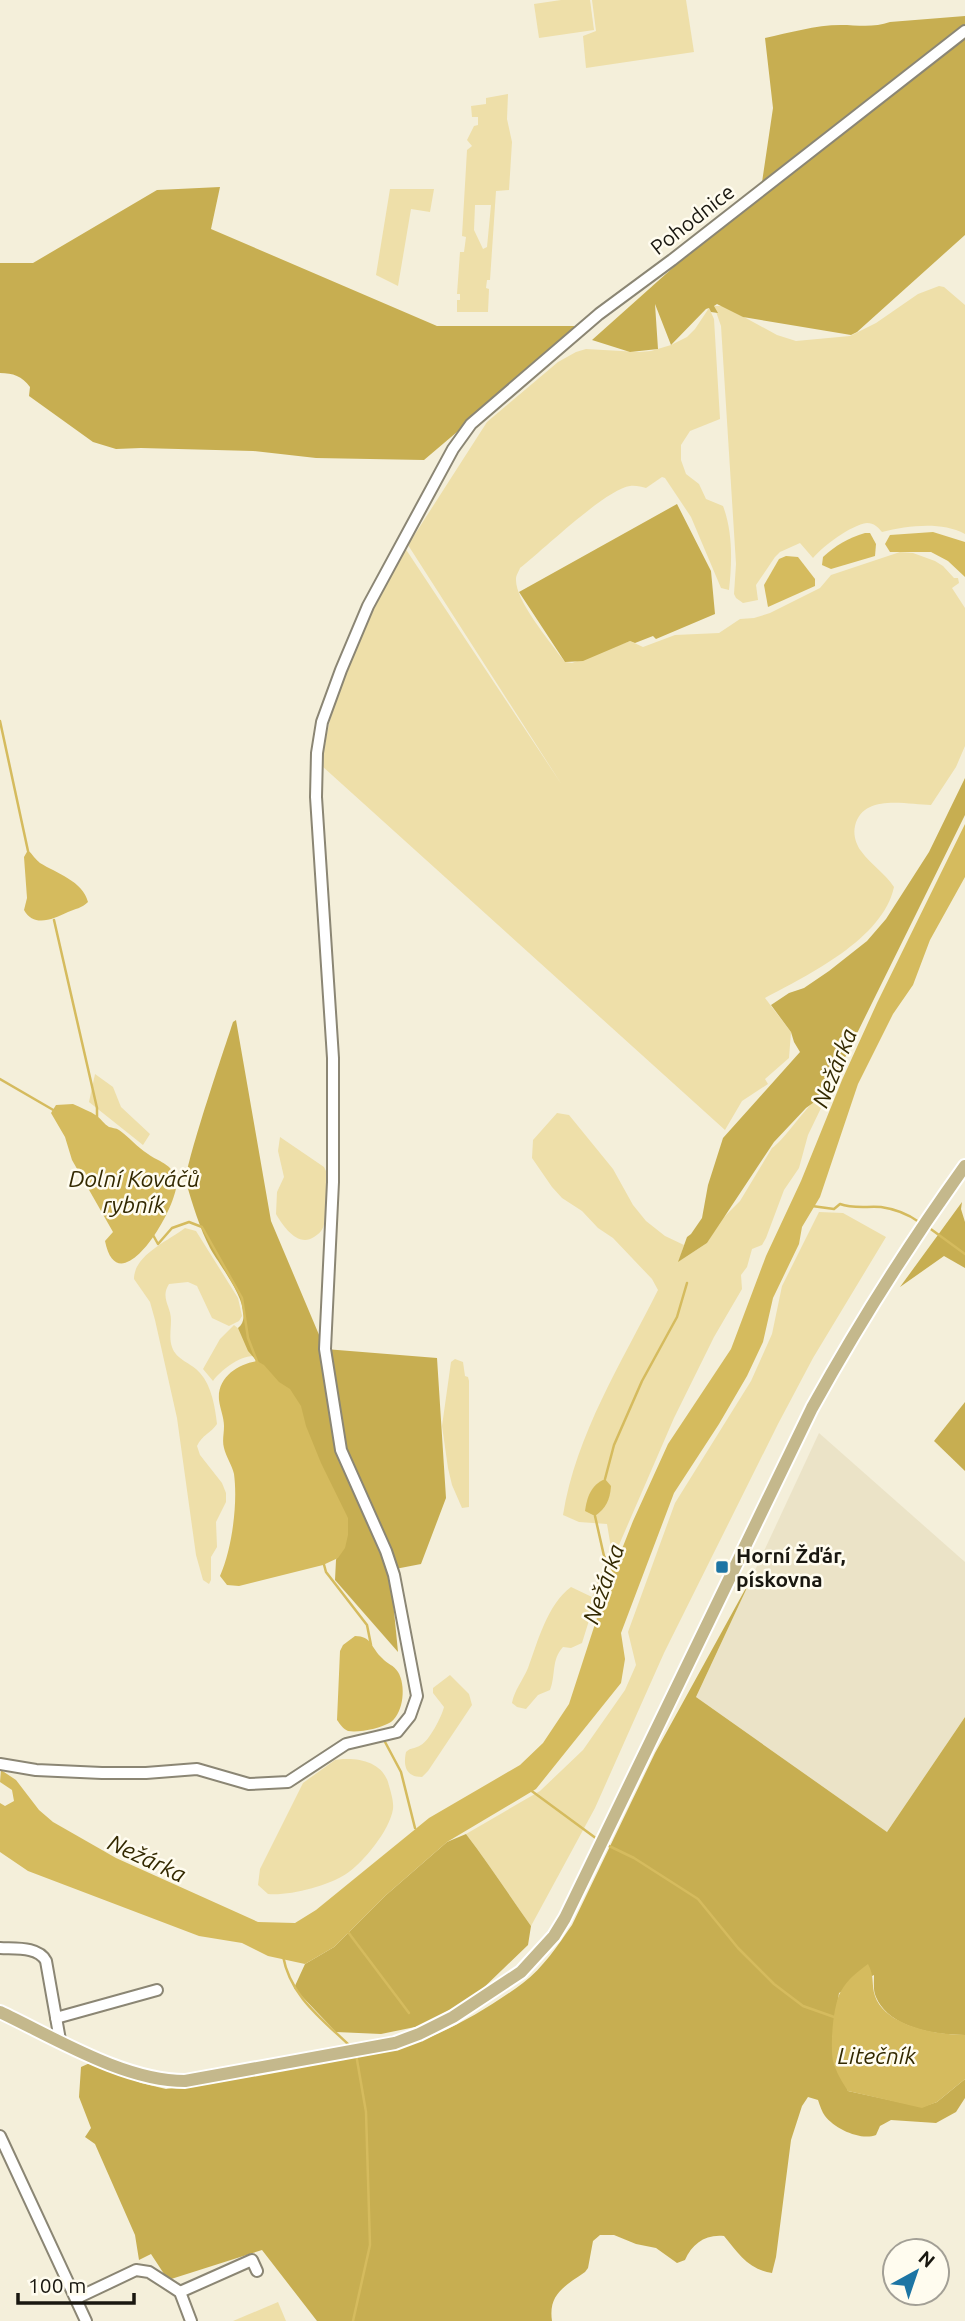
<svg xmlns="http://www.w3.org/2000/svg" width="965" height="2321" font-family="Ubuntu,sans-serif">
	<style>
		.built { fill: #ebe3c7 }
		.green { fill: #eedfa9; fill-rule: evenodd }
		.forest { fill: #c7ae51 }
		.water { fill: #d5bb5e }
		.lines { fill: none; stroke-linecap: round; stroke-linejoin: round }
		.stream { stroke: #d5bb5e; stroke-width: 2.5 }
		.minor-casing { stroke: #8b8674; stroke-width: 14 }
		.major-casing { stroke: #fff; stroke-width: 16 }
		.minor { stroke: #fff; stroke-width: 10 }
		.major { stroke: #c4b88c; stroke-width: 12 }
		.poi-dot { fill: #1d75a4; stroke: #fffcef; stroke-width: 2.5 }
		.labels { text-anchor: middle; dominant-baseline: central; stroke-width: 5; stroke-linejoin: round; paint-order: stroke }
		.street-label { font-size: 21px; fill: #191710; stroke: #fffcef }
		.poi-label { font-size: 21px; font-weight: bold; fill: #191710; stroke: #fffcef; text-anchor: start }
		.water-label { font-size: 23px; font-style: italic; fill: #332900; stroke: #fffcef }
	</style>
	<rect width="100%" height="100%" fill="#f4efda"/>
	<path class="built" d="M819,1433l146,129v155l-78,115 -191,-135z"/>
	<g class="green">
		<path d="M561,0h29l4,30 -55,8 -5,-34z"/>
		<path d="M592,0h94l8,52 -108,16 -3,-32 13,-5z"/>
		<path d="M508,94l-1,25 5,23 -3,48 -13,1 -6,89h-3l-1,8 3,1 -1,23h-31v-12h3v-6h-3l3,-42h4l2,-15 -4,-1 5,-86 5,-4 -5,-6 7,-14 4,-1v-8h-6l-1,-11 15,-2v-6zM491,205l-4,42 -4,2 -9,-19 1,-25z"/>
		<path d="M390,189h44l-4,23 -19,-3 -13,77 -22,-11z"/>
		<path d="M939,286l5,1 21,18v229c-25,-13 -57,-8 -83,-2 -4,-5 -8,-9 -15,-9 -16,2 -44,23 -54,35l-13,-15 -20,9 -5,5 -19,28 2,15 -15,3 -7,-5 -2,-4 2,-30 -15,-238 -7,-20h10l53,29 19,6 54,-5 26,-13 42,-29z"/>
		<path d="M709,308l5,11 6,100 -30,12 -9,14v15l5,14 13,10 7,15 17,7c10,26 9,57 6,84l-8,-2 -30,-71 -26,-39 -3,-1 -16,11c-4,-1 -11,-3 -16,-2 -24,3 -87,64 -110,82 -1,3 -4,7 -4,11 -1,21 33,61 45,78l4,5 7,1 58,-22 13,6 32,-12 44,-2 21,-14 14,-1 16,-5 50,-25 11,-13 69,-23 13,1 22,8 8,5 11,12h4l1,5 -7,5 13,20v138l-9,21 -25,38c-24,0 -68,-12 -76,21 -2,9 1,18 6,25 10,14 24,22 33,36 -11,52 -86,88 -129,111l26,34 -2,26 -24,21 3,5 -26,17 -17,29 -403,-364c8,-78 47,-150 83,-218l157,237 -154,-240 79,-123 71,-60 18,-10 10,-3 53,3 12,-1 20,-6 16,-8 8,-8z"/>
		<path d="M95,1074l18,13 8,20 29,27 -7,11 -54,-43z"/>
		<path d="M817,1098l3,1 2,7 -14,29 -9,33 -15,22 -18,48 -4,7 -10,4 -5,18 -6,8 1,14 -28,48 -40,81 -78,180 -14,45 -11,5 -8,-1c-12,13 -7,28 -13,43l-12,5 -12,14 -9,-2 -5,-4c2,-12 11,-23 16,-35 10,-27 19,-63 43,-81l21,10 19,-49 -4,-24 -28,-2 -16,-7c13,-81 59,-153 95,-225l-6,-11 -39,-41 -15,-10 -16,-17 -20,-13 -10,-11 -20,-29 1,-18 24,-27 12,2 44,54 20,36 13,16 19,15 19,9 -5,16 28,-18 13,-22 20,-20 32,-53c9,-5 33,-39 45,-50z"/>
		<path d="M280,1137l44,30 3,6c-1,16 1,36 -3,51 -1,6 -5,10 -10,13 -16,11 -31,-11 -38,-23l1,-22 7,-15 -6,-26z"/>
		<path d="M819,1212l24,1 43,24 -73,121 -35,66 -114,229 -69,155 -64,118c-22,-31 -42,-62 -65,-92l74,-43 43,-41 42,-60 11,-25 -8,-33 47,-129 76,-122 21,-47 10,-48z"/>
		<path d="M185,1228l11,3 42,67 4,18 -3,5 -10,5 -17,-8 -15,-32 -9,-4 -19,2c-9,14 2,22 2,36 0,9 -2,19 1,27 4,13 20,16 28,26 12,13 15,35 17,51 -6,9 -15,11 -20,22l3,9 22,28 4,10v9l-10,20 1,25 -6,10v23l-2,4 -6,-4 -7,-25 -19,-137 -22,-98 -5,-18 -16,-23c0,-24 34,-38 51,-51z"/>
		<path d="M234,1325l27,22 3,13c-3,-1 -7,-3 -11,-4 -14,0 -33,15 -40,25l-10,-12 17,-30z"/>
		<path d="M455,1359l8,3 2,14 3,1 1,4v126l-7,1 -10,-23 -4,-17 -6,-42 9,-64z"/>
		<path d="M450,1675l19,19 3,11 -44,66 -6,6c-16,0 -19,-11 -16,-25 5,-5 9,-3 15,-7 8,-4 21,-29 23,-38l-11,-14v-5z"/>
		<path d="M343,1759c18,-1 39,4 45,23 2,8 6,18 5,27 -3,21 -30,54 -47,65 -18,12 -57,22 -78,20l-10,-9 2,-16 43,-86 32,-23z"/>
		<path d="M278,2302l8,19h-53z"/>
	</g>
	<g class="forest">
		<path d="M965,16v8l-9,14 9,-7v204l-108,97 -6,3 -108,-18 -26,-13 -3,2 4,7 -7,-1 -2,-4 -3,1 -35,36 -16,-41 3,45 -28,3 -38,-12 169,-151 12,-81 -8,-70c24,-5 50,-13 76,-13 16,0 33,3 49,-3z"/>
		<path d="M220,187l-9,42 226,97h145l-158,134 -108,-2 -63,-7 -112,-3 -25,1 -23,-7 -64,-46 1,-9c-8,-11 -17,-14 -30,-14v-110h33l124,-73z"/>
		<path d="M677,504l34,67 4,43 -59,25 -3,-3 -18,7 -5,-2 -47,20 -18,1 -46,-70z"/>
		<path d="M965,778v37l-137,277 -22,16 -32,34 -67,101 -29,19 9,-25 4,-3 11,-16 6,-33 15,-47 77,-86 -6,-10 -3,-10 -20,-27 18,-12 15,-5 25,-17 38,-30 19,-22 43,-67z"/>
		<path d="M236,1020l35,201 54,128 112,9 9,140 -25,66 -31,6 8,82 -63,-72 1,-20 8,-33 -51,-124 -45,-52 -10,-23c20,-16 -19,-63 -28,-80 -10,-19 -18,-45 -24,-66 -3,-12 40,-138 47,-160z"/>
		<path d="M962,1202l-1,7 4,13v46l-21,-12 -44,31z"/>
		<path d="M965,1402v69l-31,-30z"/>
		<path d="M752,1577l-56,120 191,135 78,-115v318c-30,0 -76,-7 -89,-38 -3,-6 -2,-15 -2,-22l-35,18 -7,48 16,50 74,16 15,-5 28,-23v19l-9,14 -20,11 -45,-3 -11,6 -4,9c-15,6 -41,-6 -51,-19 -3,-4 -5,-10 -7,-16l-10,-3 -6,9 -11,34 -15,117 -4,16c-23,-3 -34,-20 -48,-37 -19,-2 -32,8 -39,24l-8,3 -21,-15 -20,-4 -22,-9h-14l-7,6 -5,27 -3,4c-20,14 -37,22 -33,49h-235l-55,-71 -94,30 -17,-26 -12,6 -4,-25 -40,-91 -10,-7 6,-9 -12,-31 2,-30 11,-5 49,21 25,6 229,-39c46,-14 90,-39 128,-67 20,-15 35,-38 49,-58l83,-172z"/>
		<path d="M466,1834c23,30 43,61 65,92l-3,19 -54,52 -54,29 -39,8 -45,-2 -42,-44 11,-24 29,-17 51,-51 62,-54z"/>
	</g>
	<g class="water">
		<path d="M933,532l32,10v35l-17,-16 -17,-9h-41l-5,-8 5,-9z"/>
		<path d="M865,533h5l6,11 -1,12 -44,13 -9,-4 1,-8c13,-12 25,-19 42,-24z"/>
		<path d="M786,556l12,1 17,22v7l-47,21 -4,-22 15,-26z"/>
		<path d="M965,824v53l-35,63 -17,45 -20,29 -35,70 -38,113 -18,30 -3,17 -26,54 -10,44 -16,34 -28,48 -45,69 -53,140 4,26 -4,24 -85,106 -89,53 -62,54 -51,51 -29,17 -37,-8 -26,-13 -43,-7 -171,-65 -28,-19v-49l5,3 9,-5 -2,-11 -12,-8 1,-12 15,10 23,30 14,12 63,36 142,64 37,1 21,-13 113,-92 91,-53 23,-22 26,-39 38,-117 26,-66 35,-77 63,-95 35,-93 35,-75 41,-101 35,-77z"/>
		<path d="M28,850c4,4 8,10 12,13 16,10 43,18 48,39 -6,6 -13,7 -20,10 -15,7 -34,16 -44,-2l3,-12 -3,-41z"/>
		<path d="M73,1104c8,4 17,7 24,12 4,3 7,8 12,11 3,1 7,1 10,3 10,7 18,17 29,24 11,8 22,9 28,23 9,20 -57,134 -71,64l8,-9 -41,-72 -7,-23 -14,-24 5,-8z"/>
		<path d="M257,1361l7,4 15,17 11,7 11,17 5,20 15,37 27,55v17l-3,13 -7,10 -15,7 -84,21 -12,-1 -7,-9c12,-27 18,-73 14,-102 -2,-9 -8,-17 -10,-26 -2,-7 0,-14 0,-22 0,-9 -4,-17 -5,-26 -2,-23 19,-36 38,-39z"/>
		<path d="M605,1479l6,7c-1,14 -5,22 -16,30l-10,-5c2,-14 6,-26 20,-32z"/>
		<path d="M355,1636c17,0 16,12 27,22 5,6 12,7 16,14 8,13 6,40 -7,50 -9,6 -32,11 -43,9 -5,-2 -8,-7 -11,-11l3,-69 3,-6z"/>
		<path d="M868,1964c7,13 3,20 7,32 10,30 62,39 90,39v44l-28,23 -15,6 -74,-17c-6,-9 -12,-19 -15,-30 -3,-15 0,-57 8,-70 7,-12 16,-19 27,-27z"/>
	</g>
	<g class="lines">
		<g class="stream">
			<path d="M0,721l28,130"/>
			<path d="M54,920l43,188v10"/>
			<path d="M0,1079l55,32"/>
			<path d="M812,1206l22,3 6,-5c13,5 27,2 41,3 14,2 27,7 38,15"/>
			<path d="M928,1227l37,27"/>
			<path d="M153,1235l5,9 14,-16 17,-6 13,5 40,71 6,40 10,26"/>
			<path d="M605,1479l9,-34 28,-64 35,-64 10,-34"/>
			<path d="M595,1516l9,40 10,16"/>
			<path d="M323,1561l3,11 41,53 4,20"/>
			<path d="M384,1740l17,32 14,56"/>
			<path d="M529,1789l68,50"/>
			<path d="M605,1844l29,14 64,41 40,49 36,36 29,22 34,12"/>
			<path d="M348,1932l61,81"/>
			<path d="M283,1956c7,40 39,63 67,90"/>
			<path d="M353,2321l17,-76 -4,-133 -10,-58"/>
		</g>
		<g class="minor-casing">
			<g id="minor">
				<path d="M0,1764l36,6 66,3h44l51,-4 52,15 39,-2 58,-38 51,-12 13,-16 7,-20 -23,-121 -8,-24 -45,-101 -16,-101 8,-167v-124l-17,-261 1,-44 5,-31 19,-52 27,-64 85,-157 18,-25 128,-110 73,-54 293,-229"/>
				<path d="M0,1948c14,1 38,-2 46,13l14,79"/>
				<path d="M56,2018l101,-28"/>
				<path d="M0,2136l86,185"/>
				<path d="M180,2292l72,-32 5,11"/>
				<path d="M77,2298l59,-28 13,2 31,20 11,29"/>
			</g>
		</g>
		<g class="major-casing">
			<path id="major" d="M0,2012c55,26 124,69 185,69l210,-38 24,-9 34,-17 68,-45 33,-36 11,-18 247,-510c46,-83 97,-164 153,-242"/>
		</g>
		<use href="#minor" class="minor"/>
		<use href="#major" class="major"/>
	</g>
	<rect class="poi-dot" x="715" y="1560" width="14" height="14" rx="3.5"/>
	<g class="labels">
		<g class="street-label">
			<text transform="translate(692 219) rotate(-38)">Pohodnice</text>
		</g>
		<g class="poi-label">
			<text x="736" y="1555">Horní Žďár,<tspan x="736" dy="24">pískovna</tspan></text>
		</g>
		<g class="water-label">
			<text transform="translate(834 1068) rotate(-68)">Nežárka</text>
			<text x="134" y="1178">Dolní Kováčů<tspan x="134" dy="26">rybník</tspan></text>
			<text transform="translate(603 1584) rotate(-71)">Nežárka</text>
			<text transform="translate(147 1858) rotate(25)">Nežárka</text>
			<text x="877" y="2055">Litečník</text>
		</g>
	</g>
	<g transform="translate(916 2272) rotate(40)"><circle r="33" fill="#fffcef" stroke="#a3a096" stroke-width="2"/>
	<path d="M0-5L12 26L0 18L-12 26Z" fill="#1d75a4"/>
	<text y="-10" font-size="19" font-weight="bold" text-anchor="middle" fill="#191710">N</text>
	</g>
	<path d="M18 2293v10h116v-10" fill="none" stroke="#191710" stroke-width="3.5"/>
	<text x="28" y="2293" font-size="21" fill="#191710" stroke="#fffcef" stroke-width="5" paint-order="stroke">100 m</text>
</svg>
